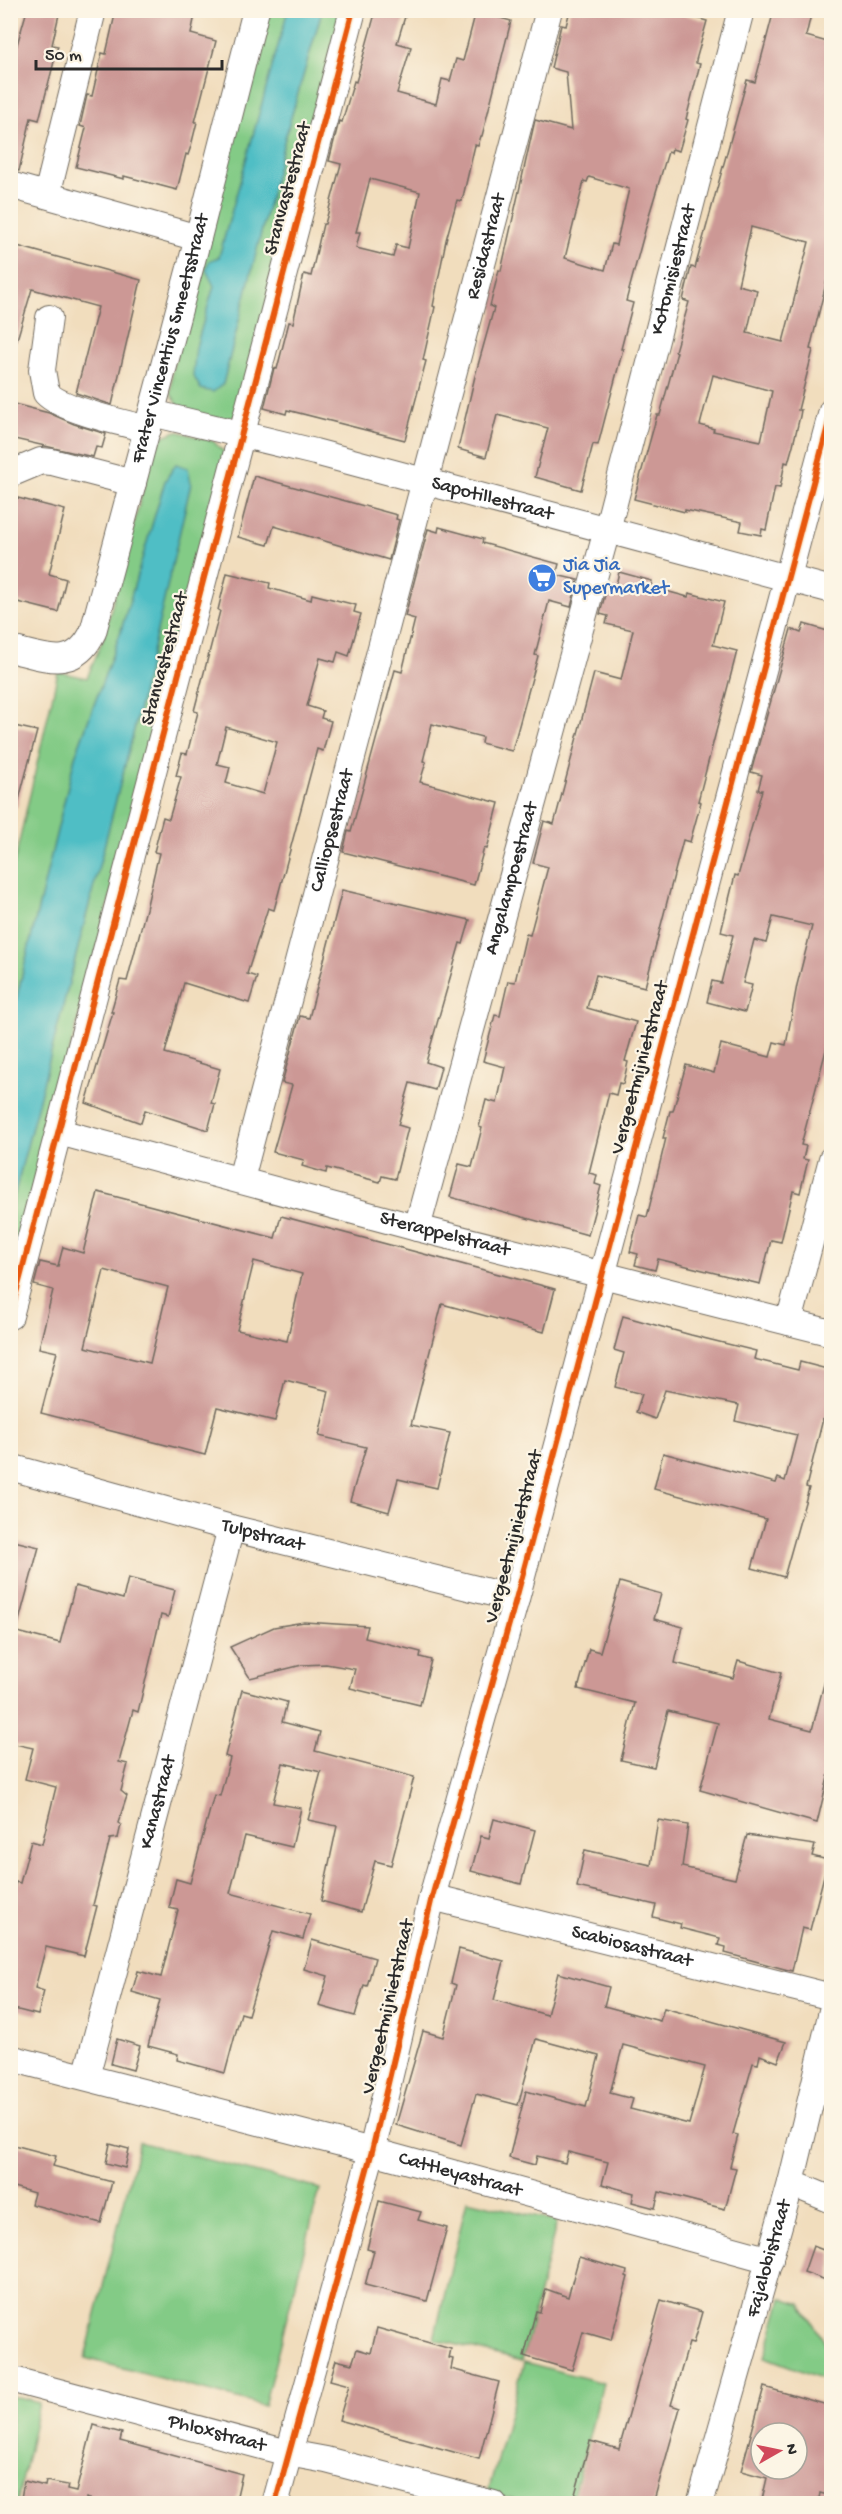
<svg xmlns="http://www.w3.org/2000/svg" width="842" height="2514" font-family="'Gochi Hand',sans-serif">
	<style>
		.green { fill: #83cb86; stroke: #577b58; stroke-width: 1.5 }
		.water { fill: #4fbec5; stroke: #3d7478; stroke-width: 1.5 }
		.building { fill: #cc9895; fill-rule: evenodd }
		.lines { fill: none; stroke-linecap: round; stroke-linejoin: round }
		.minor-casing { stroke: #70695e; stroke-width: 28 }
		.minor { stroke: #fff; stroke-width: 26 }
		.cycleway-casing { stroke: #fcf5e5; stroke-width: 10 }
		.cycleway { stroke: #e8590c; stroke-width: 6 }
		.labels { text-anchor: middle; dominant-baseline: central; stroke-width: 4.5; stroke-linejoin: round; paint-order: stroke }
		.street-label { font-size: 20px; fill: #2b2b2b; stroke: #fcf5e5 }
		.shop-label { font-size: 20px; fill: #366cbe; stroke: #fcf5e5; text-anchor: start }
	</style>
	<rect width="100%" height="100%" fill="#fcf5e5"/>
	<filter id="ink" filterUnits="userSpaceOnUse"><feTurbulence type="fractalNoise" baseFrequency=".0167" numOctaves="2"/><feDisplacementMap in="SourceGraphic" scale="12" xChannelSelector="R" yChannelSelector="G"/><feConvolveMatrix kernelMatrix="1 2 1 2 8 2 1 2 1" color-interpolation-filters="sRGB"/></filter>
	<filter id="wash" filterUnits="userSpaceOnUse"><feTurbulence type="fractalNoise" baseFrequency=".008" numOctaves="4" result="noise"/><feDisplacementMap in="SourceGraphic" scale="24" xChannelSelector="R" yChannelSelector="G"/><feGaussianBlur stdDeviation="1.35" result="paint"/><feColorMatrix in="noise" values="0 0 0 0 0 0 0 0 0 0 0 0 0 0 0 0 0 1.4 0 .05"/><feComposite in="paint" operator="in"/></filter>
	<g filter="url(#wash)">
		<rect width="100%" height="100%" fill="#f1ddbd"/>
		<g class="green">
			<path d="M267,11h21l-69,246 -10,4 5,25 -18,61 27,37 62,-246 37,-127h24l-105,404c-20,8 -38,1 -58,-3l-12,-18 1,-24z"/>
			<path d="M176,431l37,10 15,15 -217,815v-63l123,-478 57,-247 -15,-19 -11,17 -45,153 -45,123 -64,264v-144l47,-205 29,6 16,-39 52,-194 9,-9z"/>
			<path d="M139,2142l181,47 -56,217 -179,-48z"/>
			<path d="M467,2200l90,21 -35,140 -88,-22z"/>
			<path d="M782,2298l19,6 26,42 4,1v35l-66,-25z"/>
			<path d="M524,2362l79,21 -32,120h-45l-38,-10z"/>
			<path d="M11,2396l28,7 -22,100h-6z"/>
		</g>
		<g class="water">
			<path d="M288,10l34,1 -37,127 -62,246 -10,8 -12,-3 -8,-14 3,-28 18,-61 -8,-16 3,-9 10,-4z"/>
			<path d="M176,464l12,4 3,15 -57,247 -123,478v-187l64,-264 45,-123 45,-153z"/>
		</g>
		<g id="blocks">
			<g class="building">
				<path d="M27,10h33l-8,35 6,1 -19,74 -8,-2 -12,53 -9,-1v-101z"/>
				<path d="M116,10h80l-5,24 25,7 -21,81h2l-6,24 -3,9 -2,-1 -9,36 -53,-14v3l-48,-12 10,-39 -6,-2 7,-31 5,1 10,-43 4,1z"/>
				<path d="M376,10h31l-10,33 14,4 -14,46 39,11 6,-25 8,2 6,-22 7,2 13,-50 35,10 -29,115h-1l-3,10 -3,-1 -13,56 -5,-1 -11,40 -13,66 2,1 -12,53 3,1 -21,79 -118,-30 -1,4 -22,-6 10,-40 3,1 12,-47 4,1 11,-49 7,2 12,-52h2l16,-60 -12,-3 10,-40 3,1 12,-41 2,1zM370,179l50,13 -12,56 -12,-3 -3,12 -37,-9 4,-16h-4z"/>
				<path d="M570,10h98l39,11 -11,39v3l4,1 -14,55 2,1 -9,31 -7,-2 -1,4 -3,-1 -18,60 -24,89 7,2 -12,46h2l-25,96 -5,-1 -12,46 -46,-13 13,-49 -51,-13 -11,42 -28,-8 17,-73 19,-68 -4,-2 9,-36 2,1 34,-151 36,10 -5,-58 -15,-4 10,-43 5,1zM589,177l40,12 -13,56 -4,-1 -7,26 -40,-12 19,-77 3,1z"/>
				<path d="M774,10h38l-6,26 25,7v220l-21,86 3,1 -15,60h3l-1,6 -7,29 -5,18 -3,-1 -5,26 -5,-1 -9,43 -4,-1 -1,6 -21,-4 2,-9 -57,-12v2l-51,-13 23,-84h3l17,-63 -2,-1 14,-49 -6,-2 8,-33 4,1 52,-188 8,2zM751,227l58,15 -26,100 -36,-9 10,-43 -19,-5zM713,375l59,16 -11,50 -48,-10 1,-2 -14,-4z"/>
				<path d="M10,244l131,36 -29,125 -36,-12 22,-86 -66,-18 -16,54 -6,-1z"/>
				<path d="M10,403l39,10 25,11 32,10 -4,14 -6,-1 -3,10 -83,-19z"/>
				<path d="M254,476l143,39 -1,4 3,1 -10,40 -115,-34 -6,19 -30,-8z"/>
				<path d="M10,496l55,14 -16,64 17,5 -8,33 -48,-12z"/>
				<path d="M439,527l44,12 -1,4 77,21 -3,11 22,5 -7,27 -22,-6 -14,54 3,1 -26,95 -31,-8 1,-6 -50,-13 -9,37 3,1 -6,20 79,21 -12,46 -3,-1 -10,37 -131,-33 5,-21 3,1 44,-162 7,2 13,-53 -10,-3 23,-87 10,3z"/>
				<path d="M619,572l33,9 -1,6 37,10 1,-4 35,9 -11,43 24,6 -39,150 3,1 -11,40 -7,-2 -38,147 -49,-12 -9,33 49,14 -11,39 3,1 -5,22 -4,-1 -3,12 -7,-2 -20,80 8,2 -2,9 6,2 -13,49 -138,-38 9,-33 13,3 10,-39 -3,-1 7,-27 11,3 8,-36 -22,-6 12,-46 5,1 8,-35 7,1 11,-48 4,1 18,-68 -15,-4 11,-42 10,3 40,-151 27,7 12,-50 -27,-6 2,-8 -8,-2 7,-27 8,2z"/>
				<path d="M227,573l43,10 -1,5 42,12 1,-6 44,11 -2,7 7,2 -12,42 -11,-4 -3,10 -15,-4 -13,48 16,5 -2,7 10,3 -8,30 -6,-2 -43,161 -6,-2 -21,66 10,3 -8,26 -65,-20 -19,70 55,16 -9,34 4,1 -7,26 -63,-20 -4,13 -55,-20 27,-91h-2l9,-32 7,1 19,-72 13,-56 -5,-1 9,-35 6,2 12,-42 -5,-1 6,-23 5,1 11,-42 -4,-1 26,-100 -2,-1zM226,727l51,15 -14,52 -37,-11 4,-16 -13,-3z"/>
				<path d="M804,624l27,8v399l-30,114 5,1 -3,13 5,1 -8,33 -7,-2 -12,51 -10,-2 -11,44 -102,-25 -3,11 -20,-5 3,-11 -8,-2 9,-37 8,2 19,-79h-3l7,-27h3l13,-46 28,8 7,-29 49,13 4,-15 12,3 11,-60 15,-59 -39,-9 -7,26 -12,-3 -11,43 9,2 -7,27 -38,-10 5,-21 9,2 12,-48 -12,-3 14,-57 3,1 24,-86h-4l4,-15 -11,-3 40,-143 10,4z"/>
				<path d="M10,725l27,6 -20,76 -7,-1z"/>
				<path d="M342,890l128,30 -7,24 -3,-1 -34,119 15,5 -6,23 -25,-7 -12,42 10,3 -13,51 -13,-3 -2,6 -53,-14 -1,5 -24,-7 2,-6 -31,-8 19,-67 -10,-2 18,-67 9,2z"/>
				<path d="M98,1192l177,46 6,-22 274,73 -11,43 -102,-28 -31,121 39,8 -13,55 -39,-9 -9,33 -39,-11 16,-54 -47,-11 10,-45 -44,-11 -10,41 -58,-14 -12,48 -164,-42 16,-61 -18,-4 14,-58 -19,-5 6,-23 18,4 5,-19 20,6zM254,1261l48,13 -15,67 -50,-11zM104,1270l64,17 -18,76 -65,-16z"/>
				<path d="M623,1316l68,19 65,16 -2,8 44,11 2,-8 31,8v51l-8,-2 -17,68 3,1 -25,89 -32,-9 14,-49 -112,-30 9,-36 113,30 2,-5 7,3 12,-46 -62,-14 4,-16 -74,-15 -10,29 -19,-7 6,-18 -27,-7 9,-34 -10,-3z"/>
				<path d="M10,1540l29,7 -22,81 -7,-1z"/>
				<path d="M128,1578l47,12 -7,27 -7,-2 -23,97 -5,-2 -14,52 9,2 -7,27 6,5 -9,27 3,2 -3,13 -8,1 -17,66 4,1 -13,50 -38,-9 -11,41 9,3 -6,24 -28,-7v-105l6,-21 4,1 11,-42 11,3 14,-57 -31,-8 8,-31 -23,-5v-113l50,13 15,-57 48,13z"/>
				<path d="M620,1582l41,12 -7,25 29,8 -8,36 58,15 5,-17 43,12 -12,46 43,11 13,-50 6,1v84l-14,58 -117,-33 18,-67 -50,-12 -14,56 -33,-7 14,-57 -57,-14 11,-40 11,3z"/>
				<path d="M304,1622l64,4 -3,12 56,14 -1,5 11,3 -11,45 -70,-17 5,-19 -29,-5 -24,1 -52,13 -20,-31 44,-20z"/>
				<path d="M242,1690l45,12 -5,20 38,10 -5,19 99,26 -23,88 -16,-4 -14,51 -40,-11 16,-75 -29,-6 13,-48 -38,-9 -10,40 28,5 -9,39 -47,-11 -15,57 80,21 -7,25 -30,-8 -25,84 -7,-2 -16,60 -48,-13 1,-6 -30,-8 12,-46 -28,-8 6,-21 23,6 17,-67 -9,-2 7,-29 14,4 24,-88 6,1 10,-38 -5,-2z"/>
				<path d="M494,1819l41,11 -14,54 -50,-13 10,-35 8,2z"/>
				<path d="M658,1820l30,5 -6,42 53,12 12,-44 68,10 -3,11 16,4 -18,70 -8,-2 -10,43 -67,-18 1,-6 -8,-2 2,-7 -40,-10 1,-4 -28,-7 3,-12 -79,-18 8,-37 66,15z"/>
				<path d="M312,1940l63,18 -8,28 -3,-1 -9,31 -36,-10 9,-30 -24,-7z"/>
				<path d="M459,1949l45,12 -10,39 53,15 11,-42 51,14 -5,19 56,15 4,-13 122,34 -8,20 -18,-7 -2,9 -5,-1 -20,71 5,1 -8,32 6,1 -11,41 -66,-17 -4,16 -23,-6 2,-9 -32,-9 6,-22 -40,-10 -3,11 -28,-7 -2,9 -26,-7 17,-67 60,16 13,-51 -63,-17 -18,66 -42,-11 -15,51 -65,-20 27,-94 20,6 13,-52 -5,-2zM623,2045l82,22 -16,57 -59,-15 3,-10 -23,-6z"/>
				<path d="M117,2039l23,7 -7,24 -22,-6z"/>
				<path d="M10,2144l46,12 -3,10 59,16 -11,41 -70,-19 3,-11 -24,-7z"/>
				<path d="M110,2144l19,5 -4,19 -19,-5z"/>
				<path d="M379,2201l42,11 -3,8 29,8 -20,73 -62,-16 9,-34 -7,-2z"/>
				<path d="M813,2246l18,7v29l-27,-10z"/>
				<path d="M579,2257l48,14 -1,5 2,1 -17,63 -28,-8 -11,38 -48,-14 12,-45 4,1 6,-23 22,8z"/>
				<path d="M661,2300l41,12 -9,32 -4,-1 -18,62 9,3 -27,96h-44l-34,-10 15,-53 29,8z"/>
				<path d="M377,2328l74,21 -2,9 4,1 -2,10 48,13 -20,77 -140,-39 10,-35 -19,-5 6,-20 16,4 5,-15 14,4z"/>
				<path d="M764,2387l67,19v90l-11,-3 -2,11h-57l6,-26 -26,-7zM761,2433h36v36h-36z"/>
				<path d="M93,2425l29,8 -2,8 122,33 -7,30h-128l-21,-6v6h-66l4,-23 21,5 1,-5 22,4 -1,5 9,2z"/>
			</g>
		</g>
	</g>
	<g filter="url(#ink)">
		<use href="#blocks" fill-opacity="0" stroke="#70695e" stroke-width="1.5"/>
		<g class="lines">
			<g class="minor-casing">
				<g id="minor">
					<path d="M10,185l188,53"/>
					<path d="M47,195l46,-185"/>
					<path d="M49,318l-7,52 4,23c16,17 78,30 102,36"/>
					<path id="s1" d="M152,413l163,39 517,138"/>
					<path d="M10,474l31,-13 11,1 81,21"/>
					<path id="s2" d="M10,649c35,8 64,23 83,-17l105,-394 58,-228"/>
					<path id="s3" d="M59,1132l358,96 415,105"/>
					<path id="s4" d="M241,1179l308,-1169"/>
					<path id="s5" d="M417,1228l190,-698 134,-520"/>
					<path d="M10,1316l343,-1306"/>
					<path d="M789,1322l43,-163"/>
					<path id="s6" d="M10,1467l221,61 285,71"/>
					<path id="s7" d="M432,1897l400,100"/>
					<path id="s8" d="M10,2058l362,93 398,109"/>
					<path id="s9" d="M86,2077l145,-549"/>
					<path d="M791,2183l41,17"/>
					<path id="s10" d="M10,2379l278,74 38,7 168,44"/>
					<path d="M275,2504l97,-353 60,-254 84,-298 316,-1188"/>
					<path id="s11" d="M700,2504l91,-321 41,-172"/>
				</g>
			</g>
			<use href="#minor" class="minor"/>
			<g class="cycleway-casing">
				<g id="cycleway">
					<path d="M10,1316l343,-1306"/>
					<path d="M275,2504l97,-353 60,-254 84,-298 316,-1188"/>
				</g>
			</g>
			<use href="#cycleway" class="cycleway"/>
		</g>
	</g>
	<defs>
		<g id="supermarket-disc" transform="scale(1.5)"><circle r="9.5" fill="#3f7fe0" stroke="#fcf5e5"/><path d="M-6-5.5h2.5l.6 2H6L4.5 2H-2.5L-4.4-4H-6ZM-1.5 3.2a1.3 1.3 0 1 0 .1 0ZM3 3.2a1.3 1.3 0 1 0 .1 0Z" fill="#fff"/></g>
	</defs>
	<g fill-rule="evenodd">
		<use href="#supermarket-disc" x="542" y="578"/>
	</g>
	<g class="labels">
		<g class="street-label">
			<text transform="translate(289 189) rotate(-75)">Stanvastestraat</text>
			<text stroke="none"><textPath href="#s4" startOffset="964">Residastraat</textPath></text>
			<text stroke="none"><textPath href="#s5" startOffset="992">Kotomisiestraat</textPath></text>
			<text stroke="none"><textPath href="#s2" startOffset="399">Frater Vincentius Smeetsstraat</textPath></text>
			<text stroke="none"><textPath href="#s1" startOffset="351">Sapotillestraat</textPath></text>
			<text transform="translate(166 659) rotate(-75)">Stanvastestraat</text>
			<text stroke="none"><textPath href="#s4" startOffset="360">Calliopsestraat</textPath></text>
			<text stroke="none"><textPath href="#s5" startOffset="362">Angalampoestraat</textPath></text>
			<text transform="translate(641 1068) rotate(-75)">Vergeetmijnietstraat</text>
			<text stroke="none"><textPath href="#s3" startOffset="399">Sterappelstraat</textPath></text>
			<text stroke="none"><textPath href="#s6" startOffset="262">Tulpstraat</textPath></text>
			<text transform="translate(515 1537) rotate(-75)">Vergeetmijnietstraat</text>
			<text stroke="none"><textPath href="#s9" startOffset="284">Kanastraat</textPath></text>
			<text stroke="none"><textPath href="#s7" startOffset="206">Scabiosastraat</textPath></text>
			<text transform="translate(389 2007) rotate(-77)">Vergeetmijnietstraat</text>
			<text stroke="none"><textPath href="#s8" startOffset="465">Cattleyastraat</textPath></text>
			<text stroke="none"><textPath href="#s11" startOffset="255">Fajalobistraat</textPath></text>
			<text stroke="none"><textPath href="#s10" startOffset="214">Phloxstraat</textPath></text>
		</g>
		<g class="shop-label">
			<text x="563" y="566">Jia Jia<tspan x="563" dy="23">Supermarket</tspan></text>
		</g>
	</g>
	<rect width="842" height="2514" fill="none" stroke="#fcf5e5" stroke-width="36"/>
	<g transform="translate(779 2451) rotate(81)"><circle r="28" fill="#fcf5e5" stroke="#a8a49b" stroke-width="1.5"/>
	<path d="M0-4.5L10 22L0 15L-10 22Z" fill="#d1495b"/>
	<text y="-9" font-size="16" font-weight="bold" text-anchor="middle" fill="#2b2b2b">N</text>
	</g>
	<path d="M36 60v9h186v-9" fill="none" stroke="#2b2b2b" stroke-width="3"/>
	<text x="45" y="60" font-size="18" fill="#2b2b2b" stroke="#fcf5e5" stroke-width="4.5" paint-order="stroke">50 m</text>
</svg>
